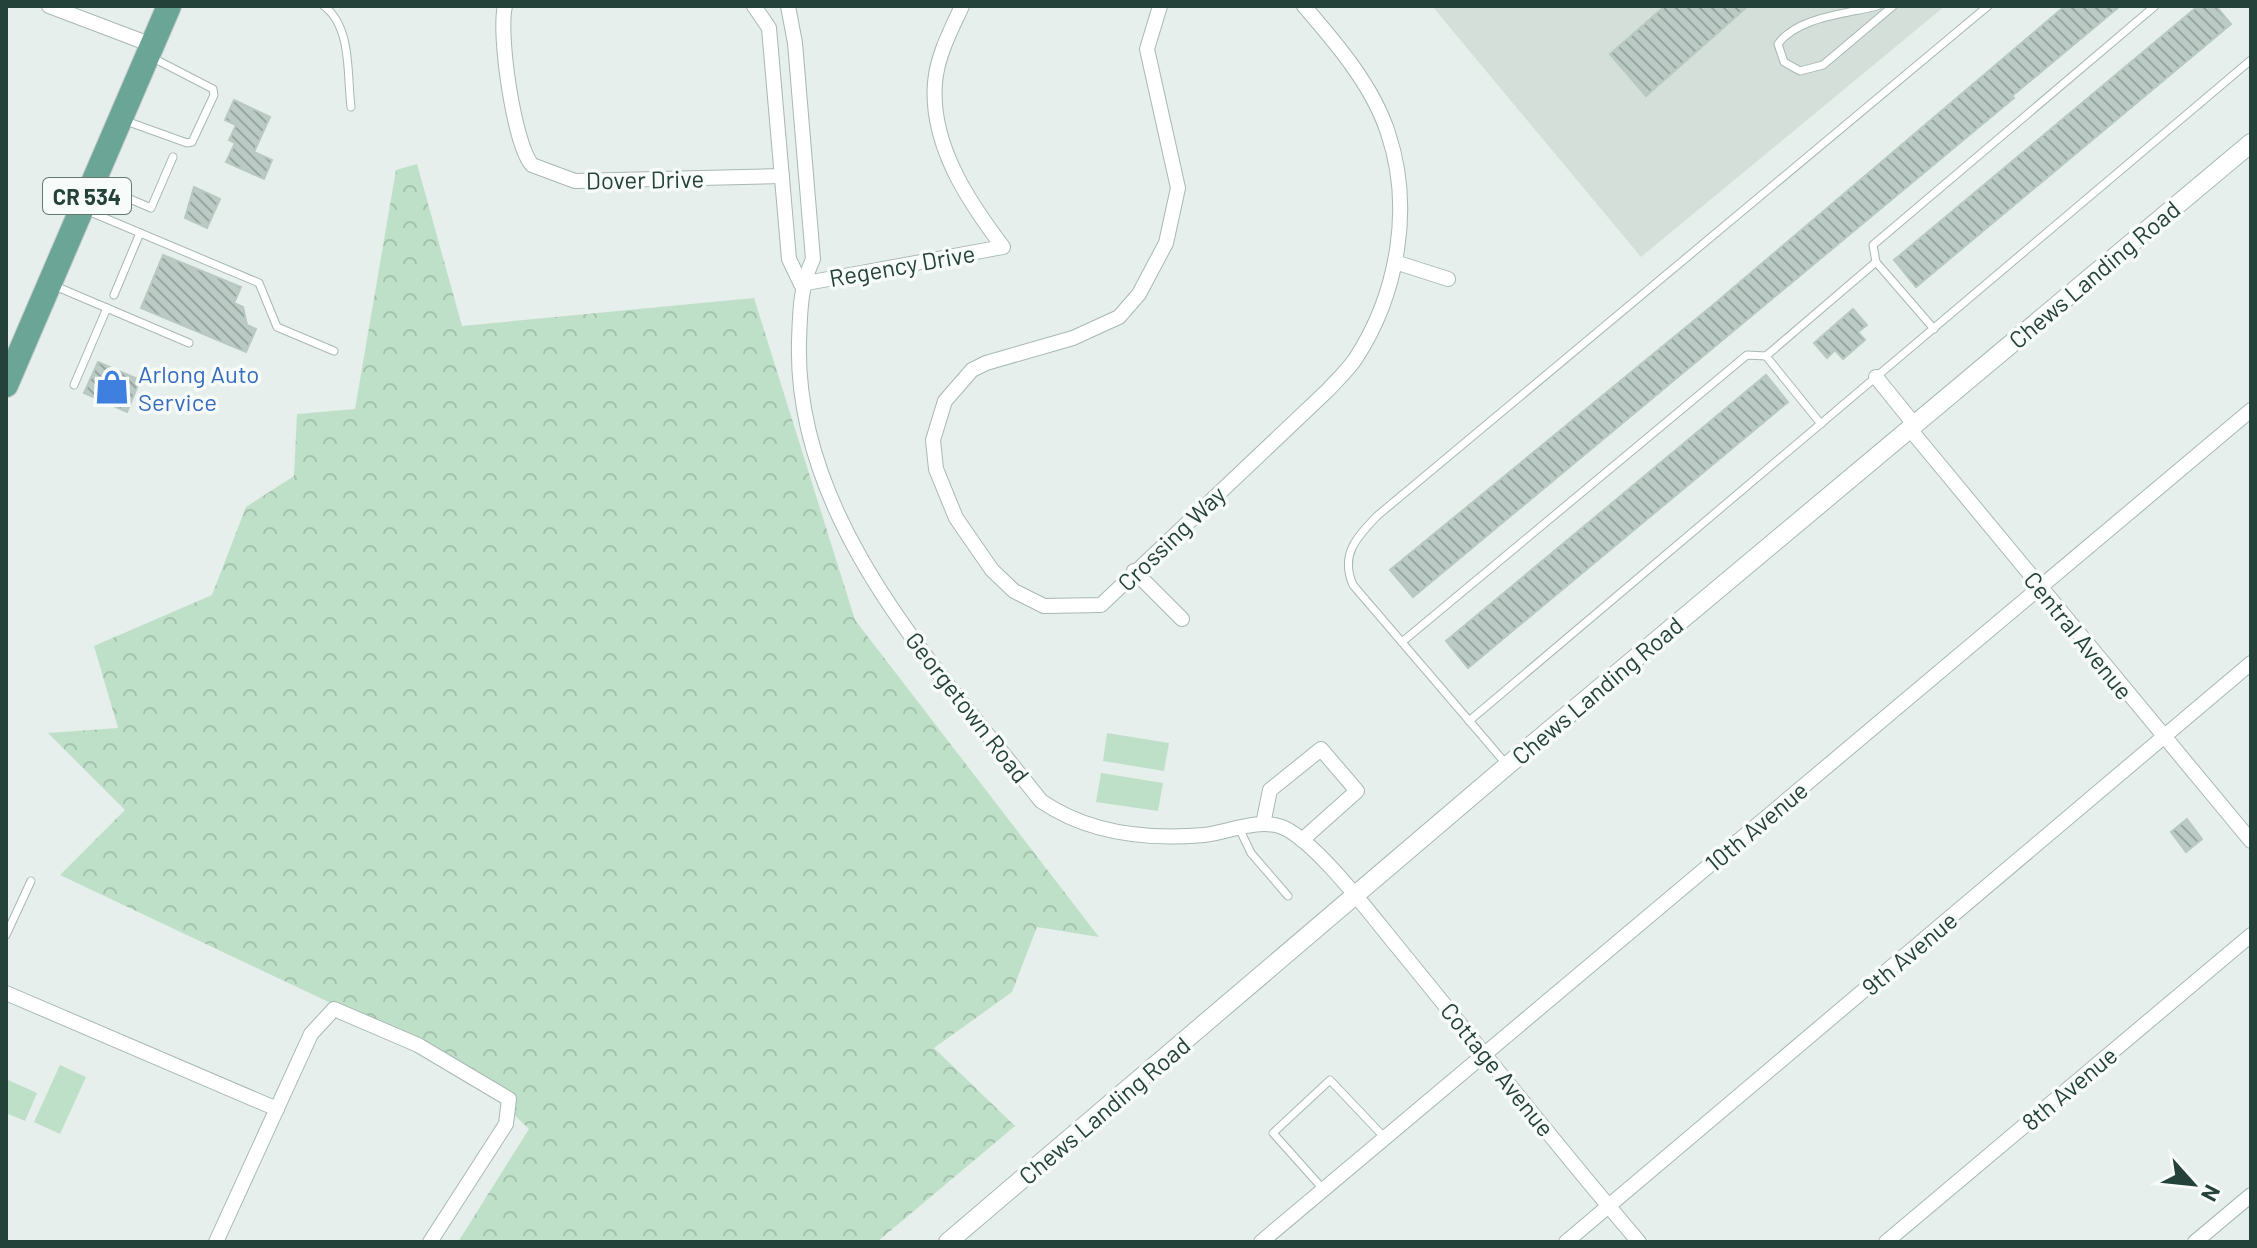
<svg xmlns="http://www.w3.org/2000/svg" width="2257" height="1248" font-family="Barlow,sans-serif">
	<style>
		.built { fill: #d4dfda }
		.green { fill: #bfe0c8 }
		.forest { fill: url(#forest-crowns) }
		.building { fill: url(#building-back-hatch); stroke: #b8c9c2; stroke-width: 2 }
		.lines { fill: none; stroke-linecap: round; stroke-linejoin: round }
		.service-casing { stroke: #a8b8b2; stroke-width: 9 }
		.minor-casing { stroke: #a8b8b2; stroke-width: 16 }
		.tertiary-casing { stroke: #a8b8b2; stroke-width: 20 }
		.primary-casing { stroke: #c2cac8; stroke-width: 26 }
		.service { stroke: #fff; stroke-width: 7 }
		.minor { stroke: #fff; stroke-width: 14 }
		.tertiary { stroke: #fff; stroke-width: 18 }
		.primary { stroke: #6aa596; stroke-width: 24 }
		.labels { text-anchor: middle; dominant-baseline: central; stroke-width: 7; stroke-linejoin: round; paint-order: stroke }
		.shield { fill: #f7fbf9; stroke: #637a73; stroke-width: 2 }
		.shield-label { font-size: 22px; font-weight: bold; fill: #24423a }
		.street-label { font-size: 24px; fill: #24423a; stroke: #f7fbf9 }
		.shop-label { font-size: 24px; fill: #366cbe; stroke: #f7fbf9; text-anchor: start }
	</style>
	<defs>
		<pattern id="forest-crowns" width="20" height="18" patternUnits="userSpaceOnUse" patternTransform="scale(2)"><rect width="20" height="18" fill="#bfe0c8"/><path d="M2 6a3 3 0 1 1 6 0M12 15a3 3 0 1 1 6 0" fill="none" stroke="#a4c1ad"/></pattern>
		<pattern id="building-back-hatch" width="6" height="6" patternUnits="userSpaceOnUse" patternTransform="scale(2)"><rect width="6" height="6" fill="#bbcac4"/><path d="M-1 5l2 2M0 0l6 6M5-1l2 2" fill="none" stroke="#98a6a0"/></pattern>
	</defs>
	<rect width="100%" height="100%" fill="#e6efeb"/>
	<path class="built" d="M1432,6h513l-304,251z"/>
	<g class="green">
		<path d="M1107,733l62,10 -5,28 -61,-10z"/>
		<path d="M1101,773l62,10 -5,28 -62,-9z"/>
		<path d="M60,1065l26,12 -26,57 -26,-12z"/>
		<path d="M6,1079l31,14 -12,28 -19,-8z"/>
	</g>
	<path class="forest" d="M417,164l45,162 292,-28 101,322 244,317 -62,-10 -25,65 -78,56 81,78 -138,116h-419l71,-113 -67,-64 -402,-190 65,-65 -77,-77 70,-5 -24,-82 118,-51 34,-88 48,-31 3,-62 58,-5 41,-239z"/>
	<g class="building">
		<path d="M1665,6h83l-102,90 -36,-42z"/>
		<path d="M2065,6h55l-108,90 2,2 -601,499 -23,-27 323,-265z"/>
		<path d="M2198,6h18l15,18 -315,263 -22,-27z"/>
		<path d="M234,100l36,17 -16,35 18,8 -8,19 -38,-17 9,-19 -6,-3 7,-15 -11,-5z"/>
		<path d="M194,187l26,12 -13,29 -22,-10z"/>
		<path d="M163,255l78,32 -7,16 9,4 4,18 9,4 -10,23 -105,-44z"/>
		<path d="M1853,309l14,16 -9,7 7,8 -22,19 -8,-9 -8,8 -13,-15z"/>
		<path d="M98,362l42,18 -13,32 -43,-19z"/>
		<path d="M1766,375l22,27 -320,266 -22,-27z"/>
		<path d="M2187,819l15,20 -16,13 -15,-20z"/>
	</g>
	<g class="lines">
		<g class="service-casing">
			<g id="service">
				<path d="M324,6c28,21 23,69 27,101"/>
				<path d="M1877,6c-31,8 -80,11 -99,38l6,18 16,9 23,-6 70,-59"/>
				<path d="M126,121l61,22 5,-1 22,-47 -1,-6 -60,-31"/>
				<path d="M95,184l56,24 22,-51"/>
				<path d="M88,211l171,72 18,44 57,24"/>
				<path d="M1876,262l-3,-17 282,-239"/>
				<path d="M55,286l134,57"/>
				<path d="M114,295l26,-62"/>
				<path d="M74,385l33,-77"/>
				<path d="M1821,424l-55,-68 110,-94 58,67"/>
				<path d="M1402,642l345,-287 19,1"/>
				<path d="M1469,721l782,-661"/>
				<path d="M1507,765l-154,-180c-13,-30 3,-47 24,-69l611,-510"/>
				<path d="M1239,828l12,25 37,43"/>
				<path d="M6,935l25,-54"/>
				<path d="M1323,1189l-50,-56 57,-53 55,58"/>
			</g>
		</g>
		<g class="minor-casing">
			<g id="minor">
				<path d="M49,6l103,39"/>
				<path d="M505,6c-7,28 9,138 27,159l43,16 207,-5"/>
				<path d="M754,6l15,22 20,231 12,25"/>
				<path d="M788,6l7,37 18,216c-13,28 -13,53 -14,83 -5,179 139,328 242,459 48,33 106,39 163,34 25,-3 54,-17 78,-8 33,13 90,89 114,118 81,99 160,200 243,297"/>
				<path d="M1160,6l-13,43 31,139 -12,55 -27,51 -20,23 -46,21 -87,25 -14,7 -27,31 -12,39 3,29 20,49 36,52 22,21 30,15 57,-1 227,-215c9,-10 21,-21 28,-32 42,-65 57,-151 32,-225 -15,-47 -52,-90 -84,-127"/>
				<path d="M1395,262l53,17"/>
				<path d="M801,284l202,-37c-35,-46 -73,-103 -68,-164 2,-27 16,-53 27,-77"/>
				<path d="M1876,377l38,47"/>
				<path d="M1909,428l342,413"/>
				<path d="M1134,571l48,48"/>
				<path d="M1263,824l7,-34 51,-41 36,42 -55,49"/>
				<path d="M6,993l271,116"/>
				<path d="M216,1242l95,-208 23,-25 84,36 91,54 -3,25 -76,118"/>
				<path d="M1261,1242l990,-832"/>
				<path d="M1566,1242l685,-579"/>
				<path d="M1886,1242l365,-307"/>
				<path d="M2195,1242l56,-47"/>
			</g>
		</g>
		<g class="tertiary-casing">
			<path id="tertiary" d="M948,1242l560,-477 743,-622"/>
		</g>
		<g class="primary-casing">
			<path id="primary" d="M6,385l163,-379"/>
		</g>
		<use href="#service" class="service"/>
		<use href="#minor" class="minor"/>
		<use href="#tertiary" class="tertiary"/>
		<use href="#primary" class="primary"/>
	</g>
	<defs>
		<g id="shop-bare" transform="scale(2.76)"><path d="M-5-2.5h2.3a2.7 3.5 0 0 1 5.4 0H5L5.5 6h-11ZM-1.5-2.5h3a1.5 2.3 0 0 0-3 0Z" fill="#3f7fe0" stroke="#f7fbf9" stroke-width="2.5" paint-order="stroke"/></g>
	</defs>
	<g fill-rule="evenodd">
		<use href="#shop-bare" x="112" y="387"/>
	</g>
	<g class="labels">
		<rect class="shield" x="43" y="178" width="88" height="36" rx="6"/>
		<g class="shield-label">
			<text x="87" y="196">CR 534</text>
		</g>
		<g class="street-label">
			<text transform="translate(645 179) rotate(-1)">Dover Drive</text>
			<text transform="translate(902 265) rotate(-10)">Regency Drive</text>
			<text transform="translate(2094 274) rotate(-40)">Chews Landing Road</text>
			<text transform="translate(1171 538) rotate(-44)">Crossing Way</text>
			<text transform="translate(2079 635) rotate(51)">Central Avenue</text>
			<text transform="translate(1597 690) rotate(-40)">Chews Landing Road</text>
			<text transform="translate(968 707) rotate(52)">Georgetown Road</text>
			<text transform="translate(1756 826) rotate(-40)">10th Avenue</text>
			<text transform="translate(1909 953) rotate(-40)">9th Avenue</text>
			<text transform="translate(1498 1069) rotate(51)">Cottage Avenue</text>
			<text transform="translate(2069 1088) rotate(-40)">8th Avenue</text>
			<text transform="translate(1104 1110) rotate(-40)">Chews Landing Road</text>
		</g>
		<g class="shop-label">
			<text x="138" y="373">Arlong Auto<tspan x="138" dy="28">Service</tspan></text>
		</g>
	</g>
	<rect width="2257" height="1248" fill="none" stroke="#24423a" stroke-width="16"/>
	<g transform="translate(2193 1184) rotate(117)" stroke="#f7fbf9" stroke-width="6" paint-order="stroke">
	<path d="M0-6L14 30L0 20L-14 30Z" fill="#24423a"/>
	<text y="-12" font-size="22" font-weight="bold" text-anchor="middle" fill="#24423a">N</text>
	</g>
</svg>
